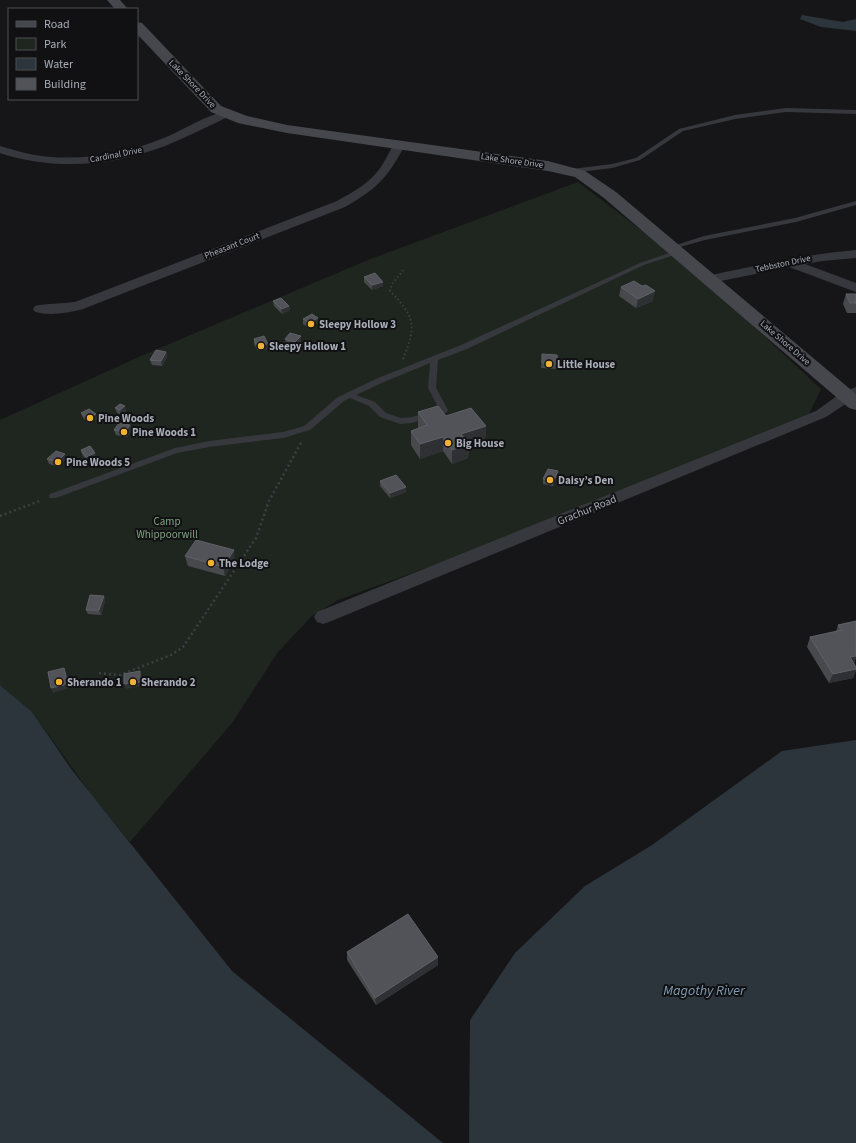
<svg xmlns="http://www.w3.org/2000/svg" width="856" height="1143" font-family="'Source Sans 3',sans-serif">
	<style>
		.green { fill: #1e261f }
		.water { fill: #2c353c }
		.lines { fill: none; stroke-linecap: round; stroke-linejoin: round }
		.path-far1 { stroke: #3d3f44; stroke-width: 2; stroke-dasharray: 1.5 2.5; stroke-linecap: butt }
		.path { stroke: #3d3f44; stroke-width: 2.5; stroke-dasharray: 2 3; stroke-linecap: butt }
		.lane { fill: #37383d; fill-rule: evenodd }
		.street { fill: #37383d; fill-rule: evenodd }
		.secondary { fill: #45474d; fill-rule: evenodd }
		.wall { fill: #47494d }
		.shaded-wall { fill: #2f3033 }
		.building { fill: #525359; stroke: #5f6168 }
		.poi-dot { fill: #f2b134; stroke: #111113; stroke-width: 1.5 }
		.labels { text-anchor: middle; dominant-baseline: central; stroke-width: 4; stroke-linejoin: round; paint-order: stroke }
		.far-street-label { font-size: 9px; fill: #a8adb8; stroke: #111113 }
		.poi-label { font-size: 11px; font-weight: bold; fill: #a8adb8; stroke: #111113; text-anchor: start }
		.street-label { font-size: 11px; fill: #a8adb8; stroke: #111113 }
		.park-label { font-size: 11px; fill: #7fa381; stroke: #111113 }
		.near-water-label { font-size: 14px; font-style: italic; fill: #7f9bb3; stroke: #111113 }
	</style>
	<rect width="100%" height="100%" fill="#161618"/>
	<path class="green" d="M578,182l113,86 130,121 -12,25 -369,149 -102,37 -26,16 -34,36 -46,71 -102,119 -36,-44 -62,-86 -32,-27v-265l141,-64 227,-96z"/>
	<g class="water">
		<path d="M802,15l41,7 13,-3v12l-35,-4 -21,-8z"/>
		<path d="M0,685l32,27 40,58 160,201 211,172h-443z"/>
		<path d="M856,740v403h-387l1,-123 45,-67 70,-67 67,-41 130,-94z"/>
	</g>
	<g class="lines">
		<path class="path-far1" d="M403,359c14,-34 12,-42 -13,-68l2,-7 13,-16"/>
		<g class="path">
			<path d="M0,516l42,-16"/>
			<path d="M99,673l21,2 51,-20 12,-8 73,-109 13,-37 33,-60"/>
		</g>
		<g class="lane">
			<path d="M786,108l70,2v4l-70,-2 -51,7 -52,12 -43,29 -28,8 -40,5 -3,-2 3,-2 40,-5 24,-6 43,-29 56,-14z"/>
			<path d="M856,201v4l-60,17 -91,18 -32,9 -3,-2 34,-11 91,-18z"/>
			<path d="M678,250l3,2 -1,1 -36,12 -177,84 -29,11 -2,28 12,22 -1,2 -35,11 -12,1 -20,-7 -11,-11 -19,-8 -6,3 -34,29 -27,8 -74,9 -32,6 -121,45h-6l-1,-2 1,-2 125,-46 34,-7 74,-9 21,-6 34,-29 40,-19 83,-33 179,-82zM430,363l-2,25 11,21 -27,8 -11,1 -15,-5 -11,-11 -19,-7 28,-13z"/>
		</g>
		<g class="street">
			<path d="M226,111l6,3 -2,2c-22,10 -43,21 -65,30 -53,20 -111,25 -165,7v-7c12,3 23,7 35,9 44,7 89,-1 129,-17 21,-9 41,-22 62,-27z"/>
			<path d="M399,142l4,1 2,2c-17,32 -28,44 -60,62l-262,102c-15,4 -33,7 -48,3l-2,-3 2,-3c12,-3 27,-2 40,-4l262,-101c16,-9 33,-18 44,-34 5,-8 9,-17 14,-24z"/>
			<path d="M856,250v8l-34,3 -17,3 51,19v9l-67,-25 -78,16 -5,-1 -2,-3 2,-3 5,-1c48,-10 96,-21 145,-25z"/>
			<path d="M856,387v10l-30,20 -497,205 -6,2 -6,-2 -3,-5 3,-5 499,-201 25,-18z"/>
		</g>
		<g class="secondary">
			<path d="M107,0h13l8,9h-13z"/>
			<path d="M137,22l5,1 79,83 26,10 40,9 261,36 37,10 31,21 240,202v16l-7,-2 -245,-210 -29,-21 -27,-6 -261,-38 -49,-10 -27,-11 -74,-78z"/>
		</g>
	</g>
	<g class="wall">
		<path d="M364,277l19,9 -11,4 -8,-8z"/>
		<path d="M642,286l11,15 -17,7 -17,-12 2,-9z"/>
		<path d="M846,294h10v19h-9l-4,-9z"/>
		<path d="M273,301l16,5 1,4 -8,4 -8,-8z"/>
		<path d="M303,319l15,4 -9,5 -6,-4z"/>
		<path d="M254,339l14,10 -10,2 -4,-7z"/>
		<path d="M285,339l16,2 -5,6 -10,-3z"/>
		<path d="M166,352l1,5 -5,9 -10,-1 -2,-5z"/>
		<path d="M542,354l16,10v5l-17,-1z"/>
		<path d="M115,408l11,3 -4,4 -5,-2z"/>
		<path d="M418,412l28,4 40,10 -1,14 -16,6 -1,12 -16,6 -9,-13 -23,8 -9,-14v-14l8,-3 -1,-1z"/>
		<path d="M81,413l15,1 1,5 -8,4 -6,-5z"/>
		<path d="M130,425l2,5 -5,7 -11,-2 -2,-5z"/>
		<path d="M81,450l16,8 -10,4 -5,-8z"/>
		<path d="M47,459h19l-7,8 -10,-3z"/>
		<path d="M557,476l-4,10 -10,-2v-5z"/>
		<path d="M380,481l26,11 -16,6 -10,-12z"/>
		<path d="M185,556l50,4 -10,16 -37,-10z"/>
		<path d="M104,596l1,5 -4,14 -13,-1 -2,-4z"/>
		<path d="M856,621v39h-1l-1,4 2,3v3l-3,8 -24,5 -22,-36 3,-10 26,-5 2,-7z"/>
		<path d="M347,952l91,13 -62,40 -29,-45z"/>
	</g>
	<g class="shaded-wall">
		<path d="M383,282v4l-11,4v-5z"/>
		<path d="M655,291l-2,10 -17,7 2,-9z"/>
		<path d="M289,306l1,4 -8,4 -1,-5z"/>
		<path d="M318,318v5l-9,5v-5z"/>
		<path d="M301,336v5l-5,6 -1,-5z"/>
		<path d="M268,344v5l-10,2 -1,-5z"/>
		<path d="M166,352l1,5 -5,9 -1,-5z"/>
		<path d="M125,406l1,5 -4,4 -2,-5z"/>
		<path d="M96,414l1,5 -8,4 -1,-4z"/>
		<path d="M130,425l2,5 -5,7 -2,-5z"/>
		<path d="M486,426l-1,14 -16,6 -1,12 -16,6v-14l9,-16z"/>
		<path d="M443,437v14l-23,8v-15z"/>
		<path d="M95,453l2,5 -10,4 -1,-5z"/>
		<path d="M65,454l1,5 -7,8 -2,-5z"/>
		<path d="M558,471l-1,5 -4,10v-4z"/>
		<path d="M406,487v5l-16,6v-5z"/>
		<path d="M234,550l1,10 -10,16 -2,-9z"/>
		<path d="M104,596l1,5 -4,14 -2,-5z"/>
		<path d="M855,652h1v8h-1l-2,5 -3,-8z"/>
		<path d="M64,668l2,4 3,16 -16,5 -2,-5z"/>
		<path d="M856,669v1l-3,8 -24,5 4,-9z"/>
		<path d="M140,671l1,5 1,10 -16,3 -2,-5z"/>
		<path d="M438,957v8l-62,40 -1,-7z"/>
	</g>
	<g class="building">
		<path d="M375,273l8,9 -11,3 -8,-8z"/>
		<path d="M634,281l8,5 4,-1 9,6 -17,8 -17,-12z"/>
		<path d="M846,294h10v9h-6z"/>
		<path d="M281,298l8,8 -8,3 -8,-8z"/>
		<path d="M312,314l6,4 -9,5 -6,-4z"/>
		<path d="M290,333l11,3 -6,6 -10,-3z"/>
		<path d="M264,336l4,8 -11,2 -3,-7z"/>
		<path d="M156,350l10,2 -5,9 -11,-1z"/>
		<path d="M542,354l15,1 1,9 -16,-1z"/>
		<path d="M120,404l5,2 -5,4 -5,-2z"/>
		<path d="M438,406l8,10 25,-8 15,18 -25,8 8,10 -17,6 -9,-13 -23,7 -9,-13 16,-6 -9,-13z"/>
		<path d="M89,409l7,5 -8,5 -7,-6z"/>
		<path d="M119,423l11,2 -5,7 -11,-2z"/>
		<path d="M90,446l5,7 -9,4 -5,-7z"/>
		<path d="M56,451l9,3 -8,8 -10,-3z"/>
		<path d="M548,469l10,2 -5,11 -10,-3z"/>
		<path d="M396,475l10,12 -16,6 -10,-12z"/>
		<path d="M196,540l38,10 -11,17 -38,-11z"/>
		<path d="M90,595l14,1 -5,14h-13z"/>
		<path d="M856,621v31h-1l1,2v2l-6,1 6,10v2l-23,5 -23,-37 32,-7 -4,-5z"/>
		<path d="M64,668l4,16 -17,4 -3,-16z"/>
		<path d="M140,671v11l-16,2v-10z"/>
		<path d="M408,914l30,43 -63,41 -28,-46z"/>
	</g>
	<g class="poi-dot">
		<circle cx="311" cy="324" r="4"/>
		<circle cx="261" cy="346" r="4"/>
		<circle cx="549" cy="364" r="4"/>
		<circle cx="90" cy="418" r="4"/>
		<circle cx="124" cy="432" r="4"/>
		<circle cx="448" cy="443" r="4"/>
		<circle cx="58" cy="462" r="4"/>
		<circle cx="550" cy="480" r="4"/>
		<circle cx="211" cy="563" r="4"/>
		<circle cx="59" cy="682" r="4"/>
		<circle cx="133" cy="682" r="4"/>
	</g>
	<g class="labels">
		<g class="far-street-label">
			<text transform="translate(192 84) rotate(46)">Lake Shore Drive</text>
			<text transform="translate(116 155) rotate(-11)">Cardinal Drive</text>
			<text transform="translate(512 161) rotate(8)">Lake Shore Drive</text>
			<text transform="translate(232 246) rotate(-21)">Pheasant Court</text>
			<text transform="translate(783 264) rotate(-12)">Tebbston Drive</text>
			<text transform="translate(785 343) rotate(41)">Lake Shore Drive</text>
		</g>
		<g class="poi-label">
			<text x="319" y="324">Sleepy Hollow 3</text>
			<text x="269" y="346">Sleepy Hollow 1</text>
			<text x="557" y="364">Little House</text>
			<text x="98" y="418">Pine Woods</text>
			<text x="132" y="432">Pine Woods 1</text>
			<text x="456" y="443">Big House</text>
			<text x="66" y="462">Pine Woods 5</text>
			<text x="558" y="480">Daisy’s Den</text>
			<text x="219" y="563">The Lodge</text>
			<text x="67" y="682">Sherando 1</text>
			<text x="141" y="682">Sherando 2</text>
		</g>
		<g class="street-label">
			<text transform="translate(587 510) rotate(-22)">Grachur Road</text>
		</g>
		<g class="park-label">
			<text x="167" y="521">Camp<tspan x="167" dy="13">Whippoorwill</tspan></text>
		</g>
		<g class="near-water-label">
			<text x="704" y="991">Magothy River</text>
		</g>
	</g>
	<rect x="8" y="8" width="130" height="92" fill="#111113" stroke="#4d4f55"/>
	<rect x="16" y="21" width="20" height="6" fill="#45474d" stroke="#4d4f55"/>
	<text x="44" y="28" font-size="12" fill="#a8adb8">Road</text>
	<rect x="16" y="38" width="20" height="12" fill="#1e261f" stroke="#4d4f55"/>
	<text x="44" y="48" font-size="12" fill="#a8adb8">Park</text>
	<rect x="16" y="58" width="20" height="12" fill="#2c353c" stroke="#4d4f55"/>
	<text x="44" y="68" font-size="12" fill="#a8adb8">Water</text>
	<rect x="16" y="78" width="20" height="12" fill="#525359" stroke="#4d4f55"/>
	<text x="44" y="88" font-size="12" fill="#a8adb8">Building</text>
</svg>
